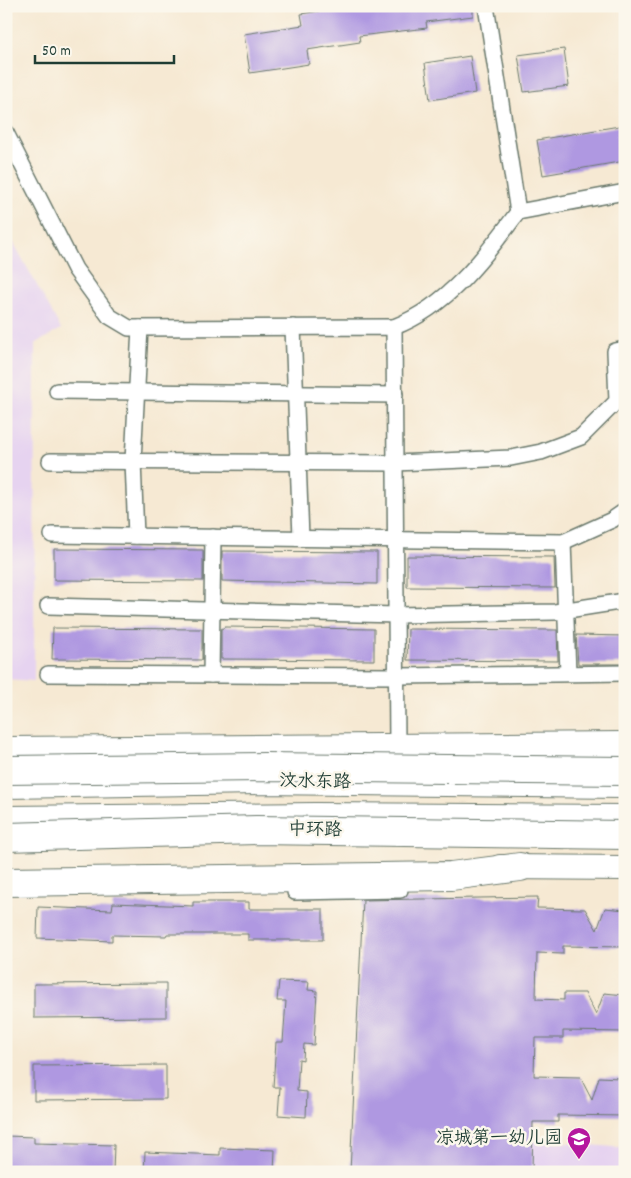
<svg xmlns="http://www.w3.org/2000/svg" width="631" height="1178" font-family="Dekko,'LXGW WenKai TC',sans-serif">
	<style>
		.built { fill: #e6d3f0 }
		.building { fill: #af98e1 }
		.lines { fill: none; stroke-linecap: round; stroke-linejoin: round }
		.street-casing { stroke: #6a796c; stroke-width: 18 }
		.primary-casing { stroke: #6a796c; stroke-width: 26 }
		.highway-casing { stroke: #6a796c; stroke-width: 30 }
		.street { stroke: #fff; stroke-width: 15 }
		.primary { stroke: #fff; stroke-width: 24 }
		.highway { stroke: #fff; stroke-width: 28 }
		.highway-bridge-casing { stroke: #6a796c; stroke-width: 30; stroke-linecap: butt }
		.highway-bridge { stroke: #fff; stroke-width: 28 }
		.labels { text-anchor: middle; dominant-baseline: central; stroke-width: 5; stroke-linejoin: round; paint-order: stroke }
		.street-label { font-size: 18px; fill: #1f3d34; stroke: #fbf7ec }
		.poi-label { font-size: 18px; fill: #1f3d34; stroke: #fbf7ec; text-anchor: end }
	</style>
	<rect width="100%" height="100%" fill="#fbf7ec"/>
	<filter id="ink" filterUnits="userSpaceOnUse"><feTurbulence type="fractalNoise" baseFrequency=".02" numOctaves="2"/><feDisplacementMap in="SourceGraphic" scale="10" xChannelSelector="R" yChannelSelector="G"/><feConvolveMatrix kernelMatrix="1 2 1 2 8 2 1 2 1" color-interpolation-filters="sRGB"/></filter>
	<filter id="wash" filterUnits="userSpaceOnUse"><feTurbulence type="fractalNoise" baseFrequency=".0096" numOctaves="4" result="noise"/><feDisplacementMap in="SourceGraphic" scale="20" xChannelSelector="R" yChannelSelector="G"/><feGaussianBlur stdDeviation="1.12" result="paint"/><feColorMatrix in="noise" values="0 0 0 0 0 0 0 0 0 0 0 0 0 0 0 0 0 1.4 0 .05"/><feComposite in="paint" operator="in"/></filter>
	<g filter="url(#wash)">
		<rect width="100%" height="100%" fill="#f6e9d3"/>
		<g class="built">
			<path d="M6,229l55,100 -26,15 -1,337 -28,-2z"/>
			<path d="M533,1140l92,8v24h-93z"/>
		</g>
		<g id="blocks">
			<g class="building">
				<path d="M351,6h122v10l-47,6 1,6 -68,8 1,6 -53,8 2,14 -59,9 -6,-39 59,-9 -2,-11z"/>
				<path d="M564,49l5,37 -45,6 -6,-37z"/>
				<path d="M470,56l5,37 -45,7 -5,-37z"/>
				<path d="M625,125v36l-82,14 -6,-35z"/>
				<path d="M54,549l149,1v31l-149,-1z"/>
				<path d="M222,551l155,1v32l-155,-3z"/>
				<path d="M407,556l147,1 1,31 -148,-1z"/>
				<path d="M225,627l149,2v31l-153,-1v-30z"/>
				<path d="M53,628l149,1v31l-150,-1z"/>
				<path d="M408,629l149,1 1,31 -151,-1z"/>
				<path d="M576,635l49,1v28h-47z"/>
				<path d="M538,897l-1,11 48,1 12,21 8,-22 20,2v37l-62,-1v8l-26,-1 -1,46 28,1v-7h21l11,22 8,-22 21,2v37l-62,-1v7h-28l-1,38 46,1 12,23 7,-23 20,1 2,5h4v33l-67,-1v7h-25l-1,50h-182l13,-272z"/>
				<path d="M193,902h56v7h74v31h-75v-6h-81l-1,2 -54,-1v6l-75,-3 1,-31 74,3 1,-7 80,3z"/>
				<path d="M279,981l30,1 -1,8 9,1 -3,54 -10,-1 -1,16 -4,-1 -2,32 10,1 -1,25 -28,-2 2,-28h-7l3,-45h7l3,-41h-9z"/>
				<path d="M166,983v34l-132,1v-34z"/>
				<path d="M166,1065v34l-132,1v-34z"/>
				<path d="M6,1136l28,1v6l80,2 -1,27h-80v-4l-27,-1z"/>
				<path d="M220,1148l55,2 -1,22h-130l1,-20 75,3z"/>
			</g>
		</g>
	</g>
	<g filter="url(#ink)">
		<use href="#blocks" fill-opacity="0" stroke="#6a796c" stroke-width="1"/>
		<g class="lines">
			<g class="street-casing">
				<g id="street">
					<path d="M486,6l32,206"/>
					<path d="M6,133l69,136 34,47 20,12 265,-1 3,418"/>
					<path d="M293,327l8,211"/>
					<path d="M394,327c53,-20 91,-70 124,-115l107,-20"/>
					<path d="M57,391l338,4"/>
					<path d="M50,461l345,2 116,-5 30,-6 40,-15 36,-36 -2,-50 10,-2"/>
					<path d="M52,535l511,7 49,-22 13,-9"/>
					<path d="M136,536l-3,-75 7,-133"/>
					<path d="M563,542l5,131"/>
					<path d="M48,606l349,9 158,-3 70,-11"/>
					<path d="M48,674l350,2 227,-3"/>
					<path d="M211,675l2,-138"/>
					<path d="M295,892l105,-2"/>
				</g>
			</g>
			<g class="primary-casing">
				<g id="primary">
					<path d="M6,749l619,-5"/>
					<path d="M6,786l253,-4 366,4"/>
					<path d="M6,818l309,-3 310,2"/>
					<path d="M500,867l125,1"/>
				</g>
			</g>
			<g class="highway-casing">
				<path id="highway" d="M6,882l445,-6 69,-9"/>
			</g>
			<use href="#street" class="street"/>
			<use href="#primary" class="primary"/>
			<use href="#highway" class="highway"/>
			<g class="highway-bridge-casing">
				<g id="highway-bridge">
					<path d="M6,770l259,-3 360,4"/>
					<path d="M6,837l250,-7 369,5"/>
				</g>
			</g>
			<use href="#highway-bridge" class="highway-bridge"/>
		</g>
	</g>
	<defs>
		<g id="school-pin" transform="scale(1.25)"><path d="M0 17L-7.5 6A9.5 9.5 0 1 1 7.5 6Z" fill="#b5179e" stroke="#fbf7ec"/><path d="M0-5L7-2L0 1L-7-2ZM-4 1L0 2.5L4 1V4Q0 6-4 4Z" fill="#fff"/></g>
	</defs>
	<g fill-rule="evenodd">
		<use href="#school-pin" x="579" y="1139"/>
	</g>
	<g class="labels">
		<g class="street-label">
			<text transform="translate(315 783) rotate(1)">汶水东路</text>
			<text transform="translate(315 831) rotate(1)">中环路</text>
		</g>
		<g class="poi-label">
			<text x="562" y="1139">凉城第一幼儿园</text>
		</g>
	</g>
	<rect width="631" height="1178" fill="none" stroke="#fbf7ec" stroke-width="25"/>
	<path d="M35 55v8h139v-8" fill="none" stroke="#1f3d34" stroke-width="2.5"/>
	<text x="42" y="55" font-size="15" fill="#1f3d34" stroke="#fbf7ec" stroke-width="4" paint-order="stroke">50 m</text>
</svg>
